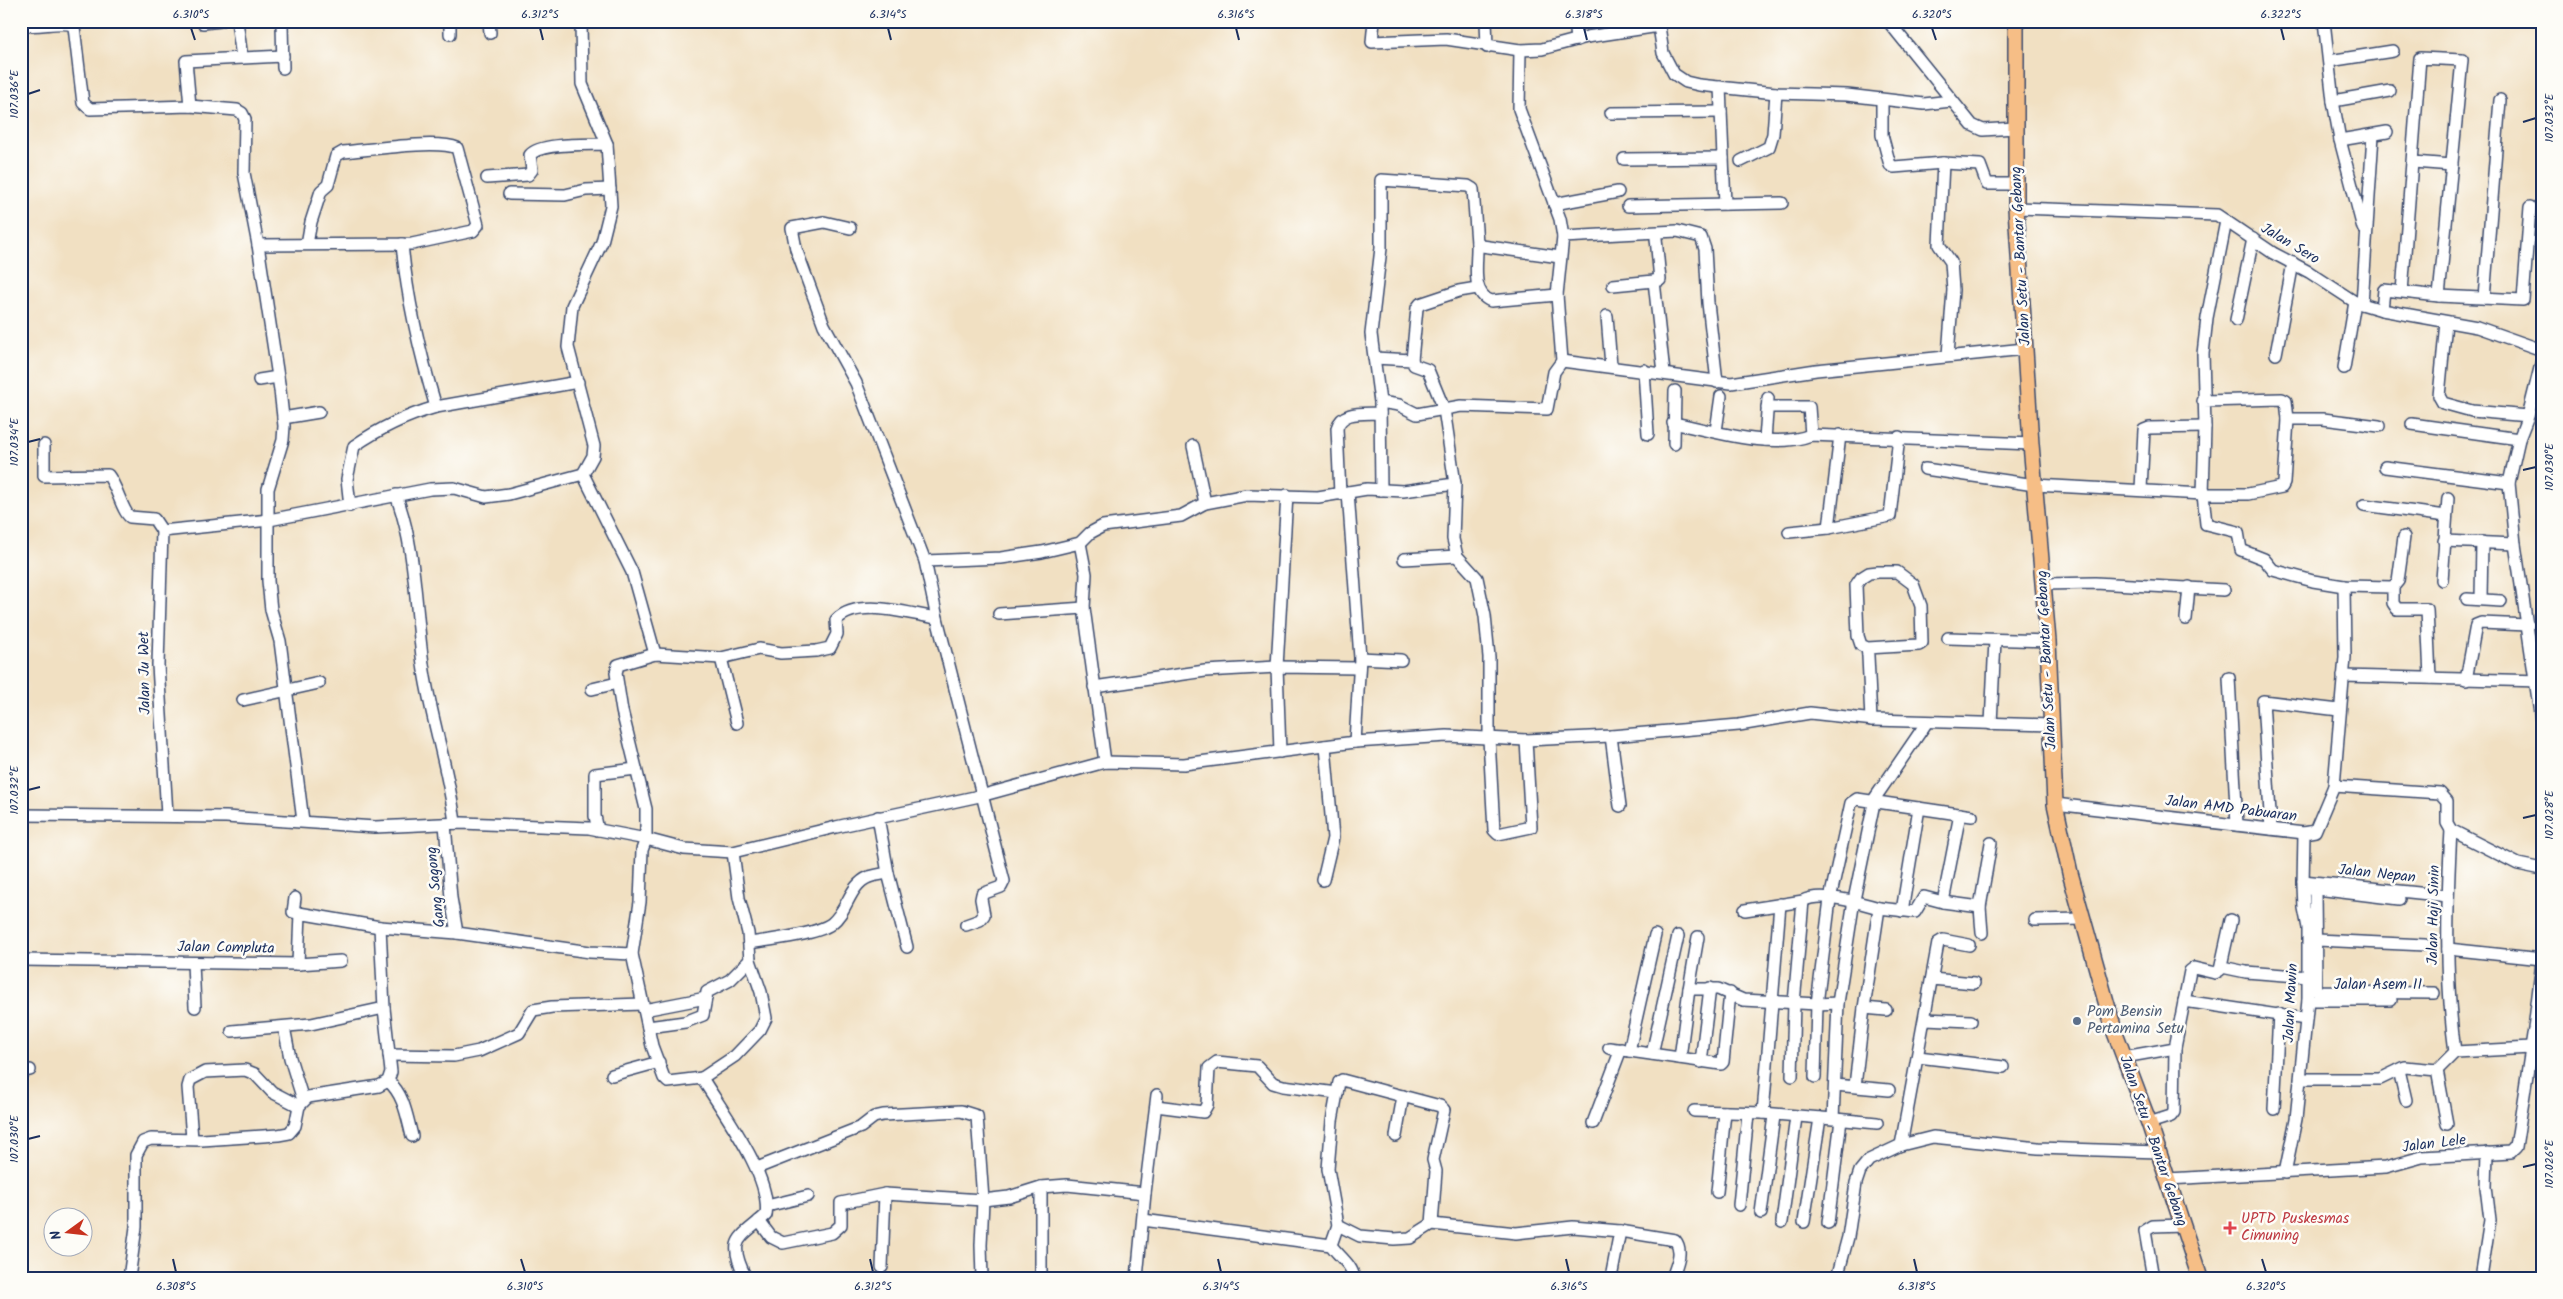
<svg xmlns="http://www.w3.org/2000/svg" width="2563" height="1299" font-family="Kalam,sans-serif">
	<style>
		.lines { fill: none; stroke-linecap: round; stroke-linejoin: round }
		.minor-casing { stroke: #3b4a6d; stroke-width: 14 }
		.major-casing { stroke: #3b4a6d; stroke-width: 18 }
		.minor { stroke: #fff; stroke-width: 11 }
		.major { stroke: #f6be86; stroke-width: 15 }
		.ticks { fill: none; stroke: #1b2f5e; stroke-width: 2 }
		.service-dot { fill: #5c6f8a; stroke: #fdfcf7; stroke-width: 2 }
		.health-dot { fill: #e0444e; stroke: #fdfcf7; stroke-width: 2 }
		.labels { text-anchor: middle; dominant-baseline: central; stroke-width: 5; stroke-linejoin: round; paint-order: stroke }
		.street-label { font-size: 15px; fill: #1b2f5e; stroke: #fdfcf7 }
		.service-label { font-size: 15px; fill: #4e5e75; stroke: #fdfcf7; text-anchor: start }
		.health-label { font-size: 15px; fill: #be3a42; stroke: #fdfcf7; text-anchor: start }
		.neatline { fill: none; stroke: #1b2f5e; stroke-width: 2 }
		.ticks-label { font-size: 12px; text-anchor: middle; fill: #1b2f5e }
	</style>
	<rect width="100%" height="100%" fill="#fdfcf7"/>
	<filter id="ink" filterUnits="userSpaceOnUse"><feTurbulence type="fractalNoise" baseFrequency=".02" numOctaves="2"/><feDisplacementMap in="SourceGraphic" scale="10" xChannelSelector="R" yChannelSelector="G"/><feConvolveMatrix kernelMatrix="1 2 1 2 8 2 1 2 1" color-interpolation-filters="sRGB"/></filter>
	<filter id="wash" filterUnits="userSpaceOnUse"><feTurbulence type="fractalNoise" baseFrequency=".0096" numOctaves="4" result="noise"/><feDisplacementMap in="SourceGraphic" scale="20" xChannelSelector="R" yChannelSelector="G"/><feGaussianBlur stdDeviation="1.12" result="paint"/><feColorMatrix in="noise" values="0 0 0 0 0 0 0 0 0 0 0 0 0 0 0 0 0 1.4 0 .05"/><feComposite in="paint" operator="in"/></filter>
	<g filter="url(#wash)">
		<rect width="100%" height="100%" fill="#f1e0c2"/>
	</g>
	<g filter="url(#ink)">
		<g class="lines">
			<g class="minor-casing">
				<g id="minor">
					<path d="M24,21l2,4c13,3 41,-6 48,2l9,76 7,6 100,-3 47,4 5,3 3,6 -1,54 14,72 22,145 4,36 -1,14 -15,49v92l3,29 9,31 23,180"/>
					<path d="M237,21l5,37"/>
					<path d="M450,21v13"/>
					<path d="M489,21l1,12"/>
					<path d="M581,21l1,63 25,60 4,62 -9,36 -30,64 -4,41 26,99 -1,10 -10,18 49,98 23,82"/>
					<path d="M1374,21l-2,21 74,-3 74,11 22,-1 45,-12 72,-11 4,27 11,21 12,8 13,3 77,8 71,2 77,9 27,-3"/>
					<path d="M1486,21l1,26"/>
					<path d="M1575,21l2,19"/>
					<path d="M1888,21l84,104 11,5 32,-2"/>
					<path d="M2324,21l9,80 7,39"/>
					<path d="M203,23l18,-2"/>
					<path d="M282,24l1,44"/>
					<path d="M2329,61l64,-10"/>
					<path d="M1720,87l5,117"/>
					<path d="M1882,101v34l8,30 4,2 49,-4 37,2 7,19h29"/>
					<path d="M2333,101l57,-10"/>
					<path d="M190,106l-4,-45 97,-5"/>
					<path d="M1611,113l110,-1"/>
					<path d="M1624,159l99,-1"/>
					<path d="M1741,161l28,-14 4,-13 3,-41"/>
					<path d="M2413,162l39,3"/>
					<path d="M1943,163l-4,82 12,17 2,28 -5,65"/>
					<path d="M487,178l41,-3 4,-5 -2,-15c11,-13 60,-10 77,-11"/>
					<path d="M509,194l56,1 21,-5 24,-1"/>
					<path d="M1554,204l64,-12"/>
					<path d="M1628,206l154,-3"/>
					<path d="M2016,208l201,7 56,38 36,19 46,30 27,8 95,17 65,23"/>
					<path d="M850,228l-26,-6 -32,6 4,21 28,76 32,58 69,178 12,57 67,263 -3,6 -19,7 -1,5 3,16 -4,5 -14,5"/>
					<path d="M2363,228l-23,-88 47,-8"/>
					<path d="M1563,237l114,-6 24,6 4,12 3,54 9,79"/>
					<path d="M1656,238l4,42 -6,1 10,92"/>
					<path d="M1477,243c1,19 -7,50 14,58l66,-6"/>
					<path d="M402,244c5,55 18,110 34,163l142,-25"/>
					<path d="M258,245l154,-1 61,-13 5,-6 -21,-77c-20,-9 -89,2 -114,4l-7,4 -8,29 -7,6 -10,31 -4,22"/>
					<path d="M1613,285l41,-4"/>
					<path d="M2439,296l84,4 7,-93"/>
					<path d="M2484,298l16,-198"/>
					<path d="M2362,304l11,-169"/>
					<path d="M2382,310l2,-20 55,6 23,-236 -42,-2 -18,234"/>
					<path d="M1607,316l4,50"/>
					<path d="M2236,320l17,-81"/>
					<path d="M2446,322l-7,74 4,7 29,8 56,5"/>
					<path d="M2276,354l17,-91"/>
					<path d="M1374,358l38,2 2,5 14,5 16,39 11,75 -2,55 4,17 20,22 8,38 4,41v82l5,91 4,4 33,-7 -5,-87"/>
					<path d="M1412,360l5,-52 3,-4 39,-13 18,-3"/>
					<path d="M2542,360l-14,56 -9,23 -10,44 6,61 27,183"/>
					<path d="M1562,361l169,22 85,-13 209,-21"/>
					<path d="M2344,368l11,-66"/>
					<path d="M1644,370l4,64"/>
					<path d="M259,380l19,-3"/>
					<path d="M2203,401l79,-2 4,2 2,18 -4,64 -2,4 -34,7h-45l2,-67 -2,-73 4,-36 19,-97"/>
					<path d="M1380,402l19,3 18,9 44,-8 86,3 7,-37 8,-11 -5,-66 6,-58 -3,-18 -41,-110 1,-59"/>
					<path d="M1767,407h42l2,28"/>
					<path d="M283,418l36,-6"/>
					<path d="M2288,419h35l56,7"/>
					<path d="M1673,423c42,8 99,27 138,12l220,9"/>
					<path d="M2412,424l107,15"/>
					<path d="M1716,431l5,-35"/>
					<path d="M1765,440l3,-42"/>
					<path d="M1674,444l1,-53"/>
					<path d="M44,445v31l64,-1c9,11 14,36 22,42l24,2 8,12 -4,134 9,150"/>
					<path d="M1193,446l12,57"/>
					<path d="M2385,467l124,16"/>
					<path d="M1925,469l110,16 168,9 3,30 32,8 3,18 23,9 9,11 40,11 31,5 49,1v16l4,6h30l3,69"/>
					<path d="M2141,489l3,-59 5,-2 56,-1"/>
					<path d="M1381,490l-1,-88 -9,-68 10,-86v-68l87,6 5,3 4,54 5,3 78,11"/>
					<path d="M1348,492l12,166 -5,84"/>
					<path d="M1340,494l-3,-66c5,-18 26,-14 43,-15"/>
					<path d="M396,495c21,56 19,117 28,176 8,51 25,100 31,152"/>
					<path d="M2364,505l82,11"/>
					<path d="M350,506l-3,-27 7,-33c26,-18 51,-30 82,-39"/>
					<path d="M1829,528l11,-93"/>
					<path d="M162,531l107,-11 161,-31 24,-1 32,9 23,-3 74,-20"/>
					<path d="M1789,532l40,-4 61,-12 9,-79"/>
					<path d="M2444,541l71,3"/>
					<path d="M1080,543l6,31 -2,34 21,154"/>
					<path d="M1404,559l53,-3"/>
					<path d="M925,561l76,-3 41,-6 38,-9 10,-10 13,-7 78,-10 24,-13 42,-8 71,2 49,-8 36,2 52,-7"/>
					<path d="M2442,580l6,-82"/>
					<path d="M2044,584l51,-1 129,7"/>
					<path d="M2393,587l5,-6 6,-44"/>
					<path d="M2481,598l1,-56"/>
					<path d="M2467,599l34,2"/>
					<path d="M999,614l85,-6"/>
					<path d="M2186,619l3,-32"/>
					<path d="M1948,638l100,3"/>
					<path d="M1867,648l52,-3 3,-2 -1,-37 -8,-22 -16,-12h-19l-9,1 -8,5 -5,7 2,51 3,9 6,3 1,8 3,64"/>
					<path d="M721,658l16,65"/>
					<path d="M1360,658l41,2"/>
					<path d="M2343,676l199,5"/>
					<path d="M2229,678l8,147"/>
					<path d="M2466,680l10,-55 5,-2 47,2"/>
					<path d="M1094,687l111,-16 72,-4 82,1"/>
					<path d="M592,689l25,-6"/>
					<path d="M243,700l76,-17"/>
					<path d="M1991,724l4,-84"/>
					<path d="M1611,736l9,70"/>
					<path d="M1280,752l-3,-85 10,-172"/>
					<path d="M2334,786l106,7 7,8v22l4,7 67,34 24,5"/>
					<path d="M2055,804l249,29 11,-2 19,-45 11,-129 -1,-71"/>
					<path d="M21,815l205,2 149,10 87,-4 127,5 57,11 38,10 49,3 103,-25 148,-32 121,-33 79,2 171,-22 92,-6 79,4 85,-4 128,-11 71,-12 64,7 177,5"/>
					<path d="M878,817l10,56 19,74"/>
					<path d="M2271,829l-8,-128 76,9"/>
					<path d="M598,830l-3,-14v-42l41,-5"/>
					<path d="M2451,830c-4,74 -6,149 4,222"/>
					<path d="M1323,880l10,-42 -8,-92"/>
					<path d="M2303,881l145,15"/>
					<path d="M2309,888l90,11"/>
					<path d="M2315,890l1,99 3,3 115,1"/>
					<path d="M295,898l-2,14 87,15 77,6 -6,-35 -6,-74"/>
					<path d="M1943,902l17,-88"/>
					<path d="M1879,908l36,4 9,-15 19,5 37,5"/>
					<path d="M1745,910l58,-9c16,-10 59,2 76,7l-15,100 22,2"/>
					<path d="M1902,911l17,-103"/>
					<path d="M2035,920l48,-1"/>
					<path d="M457,933l133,19 42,2"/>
					<path d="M1982,933l-2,-26 11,-64"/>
					<path d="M2317,940l108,5"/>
					<path d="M749,943c20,-3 66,-8 82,-19 17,-13 18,-39 38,-47 6,-2 13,-3 19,-4"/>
					<path d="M2448,949l94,10"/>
					<path d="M21,960l277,4 2,-51"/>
					<path d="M193,963l2,44"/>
					<path d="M298,964l43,-3"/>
					<path d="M2222,967l24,5 63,5"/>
					<path d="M1932,979l42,4"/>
					<path d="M1689,989l9,-52"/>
					<path d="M2308,1000h83"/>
					<path d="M2184,1001l122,18"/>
					<path d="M644,1010l62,-12"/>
					<path d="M1925,1019l46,2"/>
					<path d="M284,1027l6,31 13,42"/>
					<path d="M648,1027l37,-5 18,-7 4,-23 23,-12 20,-20"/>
					<path d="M232,1031l79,-7 73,-16"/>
					<path d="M1609,1048l112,16 2,-2 7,-69"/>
					<path d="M1629,1051l26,-116"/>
					<path d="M2455,1052l76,-4 11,2"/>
					<path d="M1652,1054l26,-118"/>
					<path d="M389,1055l65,1 25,-5 40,-18 14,-23 19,-3 91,-3"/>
					<path d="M1918,1057l85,10"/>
					<path d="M2124,1057l51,-9 15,-77 4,-3 21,5 5,-3 11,-50"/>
					<path d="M1680,1058l9,-69h29l25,11 74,4 21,-1"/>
					<path d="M1701,1062l9,-74"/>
					<path d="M2399,1070l7,30"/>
					<path d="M2437,1070l10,54"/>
					<path d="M21,1072l9,-2"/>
					<path d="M612,1075l47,-13"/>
					<path d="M1792,1076l2,-73 9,-102"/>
					<path d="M1815,1077l2,-73 13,-105 21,-96 6,-4 115,17"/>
					<path d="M702,1078l33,-22 25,-26 6,-12 -5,-26 -11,-32 -2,-27 -9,-35 -6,-46"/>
					<path d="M2301,1079h79l25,-12 32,3 18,-18"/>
					<path d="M388,1081c16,13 19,36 24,55"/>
					<path d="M1835,1085l54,5"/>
					<path d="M1855,1086l9,-78"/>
					<path d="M1156,1106l47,6 4,-7 2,-37 8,-6 40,4 16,17 10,3 54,7"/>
					<path d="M2274,1109l5,-95"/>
					<path d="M1694,1111l69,2 70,6 5,-116 16,-103 21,-102 52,-76"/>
					<path d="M1763,1113l17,-209"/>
					<path d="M1835,1119l42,4"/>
					<path d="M1593,1123l28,-74"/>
					<path d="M2149,1123l22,-7 3,-4 1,-64"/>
					<path d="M1396,1136l7,-40"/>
					<path d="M192,1139l-4,-52 2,-7 15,-8 40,-2 10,4 17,18 27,14"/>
					<path d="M1901,1145l37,-202 5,-3 26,5"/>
					<path d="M757,1168l104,-41 13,-10 9,-2 78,-4 16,5 6,84 -2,45 1,33"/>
					<path d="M2285,1173l11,-54 12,-119v-72l-4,-20 -1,-23 1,-52"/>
					<path d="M2168,1179l218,-12 36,-10 89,-5 5,-5 18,-118 8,-67"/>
					<path d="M1041,1187v91"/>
					<path d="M1717,1192l8,-80"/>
					<path d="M1145,1193l12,-98"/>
					<path d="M1739,1205l9,-91"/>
					<path d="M767,1206l41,-10"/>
					<path d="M1761,1213l13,-97"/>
					<path d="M1143,1220l188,25c7,11 21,19 23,33"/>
					<path d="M759,1221l12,16 12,6 49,-10 9,-8v-22l44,-9 98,6 26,-3 32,-10 26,-2 78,8 -8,85"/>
					<path d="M1782,1222l14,-105"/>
					<path d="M1804,1222l16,-104"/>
					<path d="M1828,1223l13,-103"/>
					<path d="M1338,1225l22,11 34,3 16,-1 22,-14 84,9 57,-6 47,4 55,9c9,11 1,26 -3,38"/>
					<path d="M1331,1245l7,-20 -10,-56 4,-48 7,-39 3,-2 98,26 4,4 -11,50 3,11 -4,53"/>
					<path d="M882,1267l3,-73"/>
					<path d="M129,1278l7,-51v-72l7,-13 8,-3 51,1 76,-5 11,-2 6,-7 4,-20 9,-9 71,-11 9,-5 3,-9 -7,-64 -4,-81"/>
					<path d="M746,1278c-20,-40 -6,-39 20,-63 6,-39 -44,-104 -64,-137l-34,4 -4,-4 -12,-32 -20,-92 8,-52 2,-52 4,-11v-30l-24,-98 -6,-38 2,-8 37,-11 66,4 38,-9 22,4 35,-2 14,-3 7,-14 -1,-14c22,-23 72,-6 101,-2"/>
					<path d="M1611,1278l9,-47"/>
					<path d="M1837,1278l11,-41 8,-54 4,-12 9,-11 32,-15 32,-8 105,11 120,4"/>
					<path d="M2153,1278l-8,-47 8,-5 30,-1"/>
					<path d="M2481,1278l9,-58 -4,-33 1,-34"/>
				</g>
			</g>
			<g class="major-casing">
				<path id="major" d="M2016,21v187l15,236 17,197 7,163 15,69 44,157 35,93 51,155"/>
			</g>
			<use href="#minor" class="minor"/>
			<use href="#major" class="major"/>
		</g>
	</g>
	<path class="ticks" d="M191,28l4,12M540,28l3,12M888,28l3,12M1236,28l3,12M1584,28l3,12M1932,28l4,12M2281,28l3,12M28,94l12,-4M2523,122l13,-4M28,442l12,-3M2523,470l13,-3M28,790l12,-3M2523,818l13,-3M28,1139l12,-3M2523,1167l13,-3M173,1259l3,13M521,1259l4,13M870,1259l3,13M1218,1259l3,13M1566,1259l3,13M1914,1259l3,13M2262,1259l4,13"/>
	<circle class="service-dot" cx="2077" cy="1021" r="5"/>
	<path class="health-dot" d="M2227.5 1220.5h5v5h5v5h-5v5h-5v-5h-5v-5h5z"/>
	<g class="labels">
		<g class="street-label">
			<text transform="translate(2290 244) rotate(31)">Jalan Sero</text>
			<text transform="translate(2021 256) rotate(-93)">Jalan Setu - Bantar Gebang</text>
			<text transform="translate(2047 660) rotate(-93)">Jalan Setu - Bantar Gebang</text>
			<text transform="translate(145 673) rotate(-91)">Jalan Ju Wet</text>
			<text transform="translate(2231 809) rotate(7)">Jalan AMD Pabuaran</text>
			<text transform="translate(2377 874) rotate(6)">Jalan Nepan</text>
			<text transform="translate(436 887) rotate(-96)">Gang Sagong</text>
			<text transform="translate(2434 915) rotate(-89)">Jalan Haji Sinin</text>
			<text transform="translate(226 948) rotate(1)">Jalan Compluta</text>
			<text x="2378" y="985">Jalan Asem II</text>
			<text transform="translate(2291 1003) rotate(-87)">Jalan Mawin</text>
			<text transform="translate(2153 1141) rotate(71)">Jalan Setu - Bantar Gebang</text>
			<text transform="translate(2434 1144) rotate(-7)">Jalan Lele</text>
		</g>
		<g class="service-label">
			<text x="2087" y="1012">Pom Bensin<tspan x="2087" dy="17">Pertamina Setu</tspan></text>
		</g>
		<g class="health-label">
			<text x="2241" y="1219">UPTD Puskesmas<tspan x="2241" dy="17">Cimuning</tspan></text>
		</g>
	</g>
	<rect width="2563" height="1299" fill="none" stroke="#fdfcf7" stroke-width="55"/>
	<g transform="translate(68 1232) rotate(255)"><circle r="24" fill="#fdfcf7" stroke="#a3aaba"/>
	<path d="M0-4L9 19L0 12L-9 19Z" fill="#c8321e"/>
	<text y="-8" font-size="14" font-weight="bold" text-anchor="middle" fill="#1b2f5e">N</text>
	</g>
	<rect x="28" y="28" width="2508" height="1244" class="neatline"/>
	<g class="ticks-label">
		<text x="191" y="18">6.310°S</text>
		<text x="540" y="18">6.312°S</text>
		<text x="888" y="18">6.314°S</text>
		<text x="1236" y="18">6.316°S</text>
		<text x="1584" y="18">6.318°S</text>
		<text x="1932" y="18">6.320°S</text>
		<text x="2281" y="18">6.322°S</text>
		<text transform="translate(14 94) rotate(-90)" y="4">107.036°E</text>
		<text transform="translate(2549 118) rotate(-90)" y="4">107.032°E</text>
		<text transform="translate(14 442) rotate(-90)" y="4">107.034°E</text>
		<text transform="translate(2549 467) rotate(-90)" y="4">107.030°E</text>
		<text transform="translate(14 790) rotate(-90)" y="4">107.032°E</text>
		<text transform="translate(2549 815) rotate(-90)" y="4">107.028°E</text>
		<text transform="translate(14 1139) rotate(-90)" y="4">107.030°E</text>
		<text transform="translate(2549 1164) rotate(-90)" y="4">107.026°E</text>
		<text x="176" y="1290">6.308°S</text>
		<text x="525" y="1290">6.310°S</text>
		<text x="873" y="1290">6.312°S</text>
		<text x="1221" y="1290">6.314°S</text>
		<text x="1569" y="1290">6.316°S</text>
		<text x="1917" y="1290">6.318°S</text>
		<text x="2266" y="1290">6.320°S</text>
	</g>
</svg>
